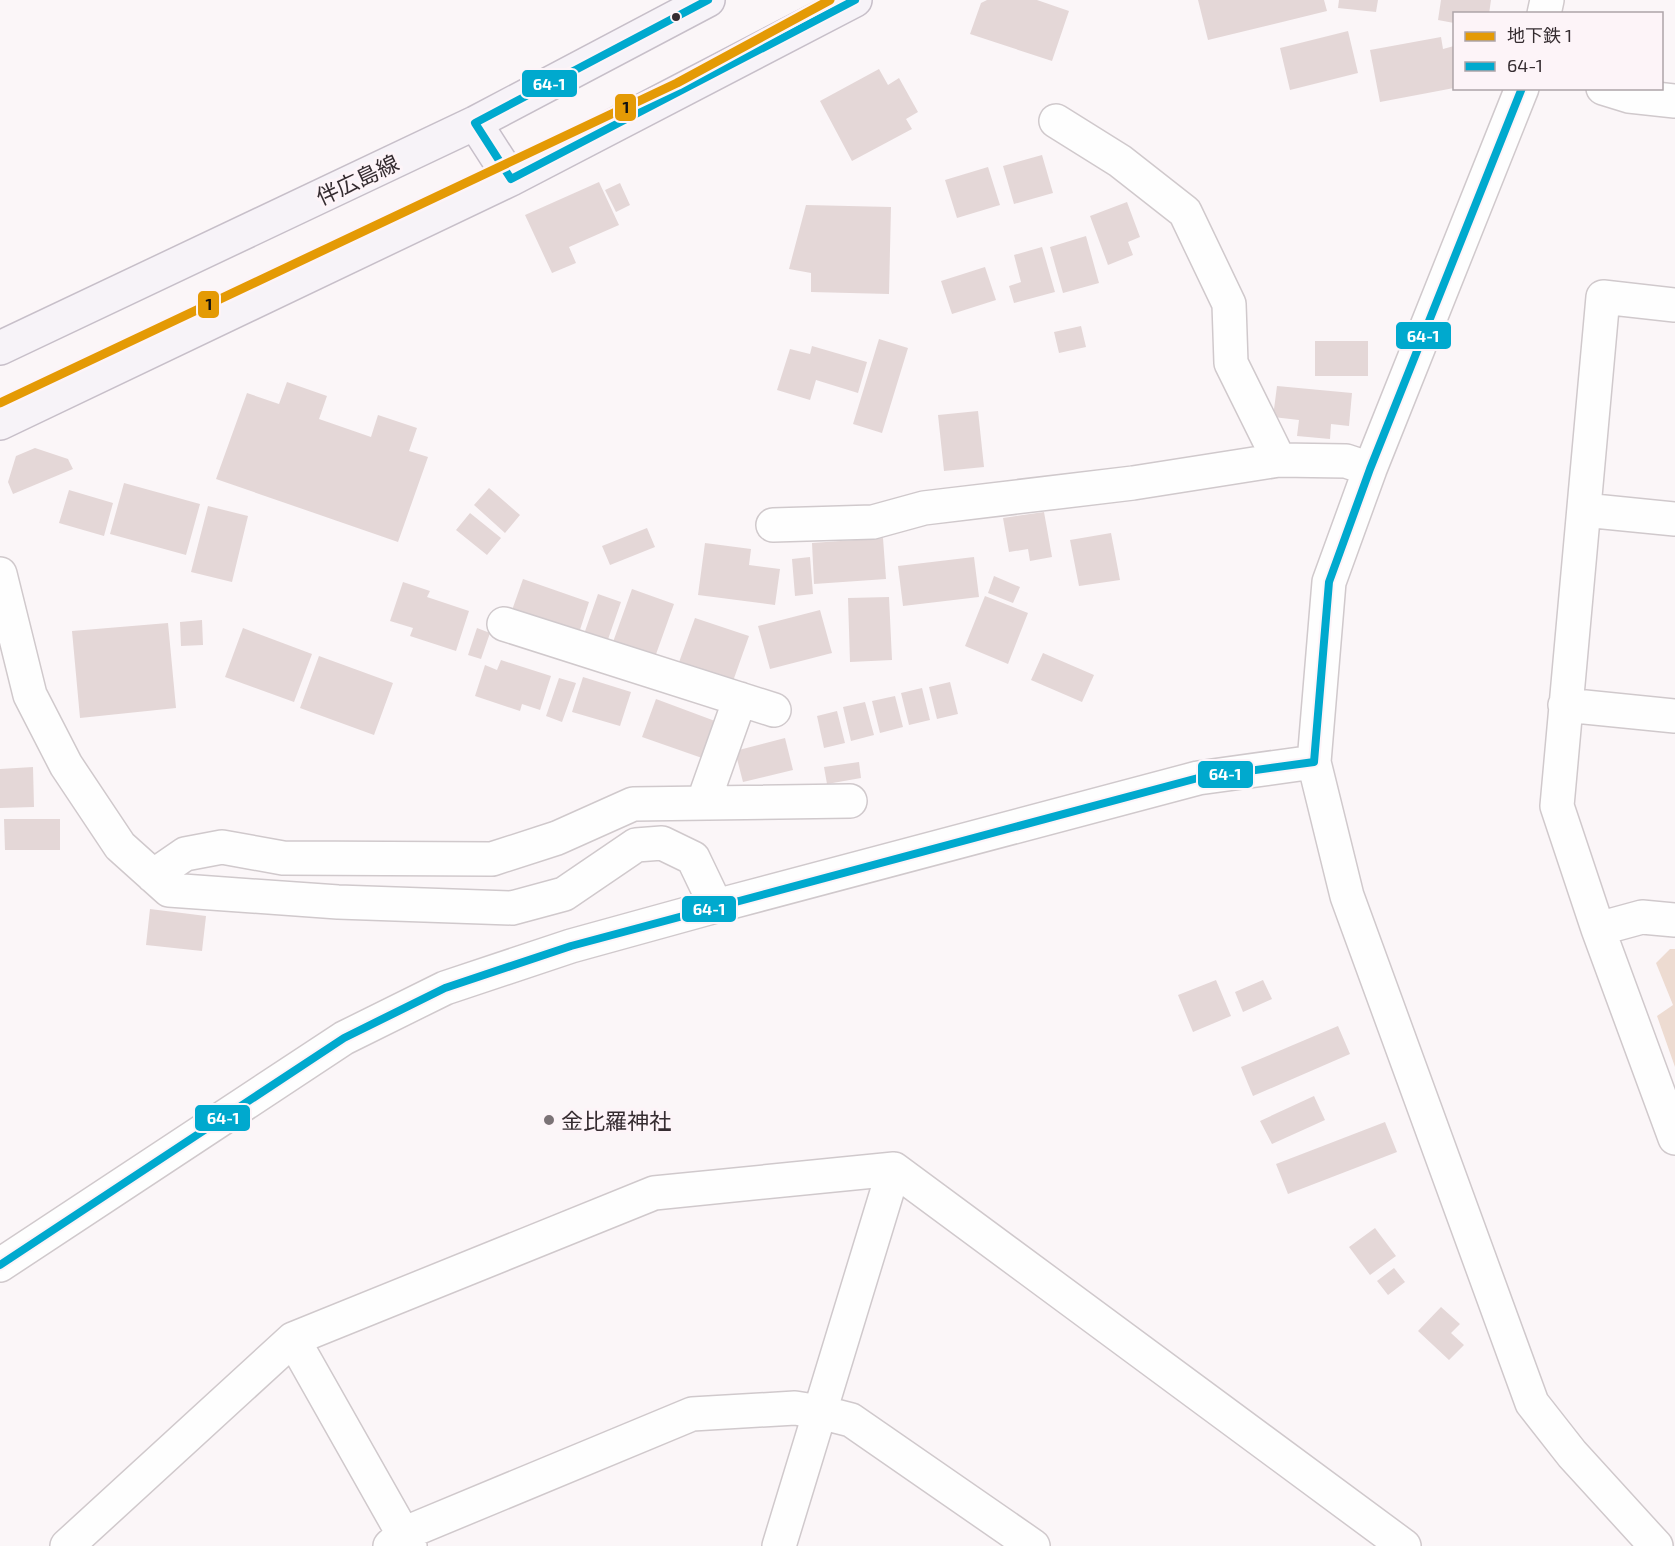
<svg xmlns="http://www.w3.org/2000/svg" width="1675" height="1546" viewBox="0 0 1675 1546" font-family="'Exo 2','Noto Sans JP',sans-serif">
	<rect width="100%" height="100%" fill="#fbf6f8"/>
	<!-- green -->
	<path fill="#eddbd1" d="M 1670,949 L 1675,949 L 1675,1067 L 1657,1016 L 1673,1005 L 1656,963 Z"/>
	<!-- building -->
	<path fill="#e4d7d7" d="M 987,0 L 1037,0 L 1069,11 L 1052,61 L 970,34 L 981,3 Z
		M 1198,0 L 1324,0 L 1327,11 L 1208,40 Z
		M 1339,0 L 1378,0 L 1376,12 L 1338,8 Z
		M 1441,0 L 1491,0 L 1489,14 L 1454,14 L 1454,23 L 1438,20 Z
		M 1348,31 L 1358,73 L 1290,90 L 1280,48 Z
		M 1441,37 L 1443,49 L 1454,46 L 1454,88 L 1380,102 L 1370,50 Z
		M 879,69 L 888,85 L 899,78 L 918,112 L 906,119 L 912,129 L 852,161 L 820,101 Z
		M 1042,155 L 1053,193 L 1014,204 L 1003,166 Z
		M 988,167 L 1000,205 L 957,218 L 945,180 Z
		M 599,182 L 619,225 L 569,247 L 576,263 L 552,273 L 525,215 Z
		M 620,183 L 630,205 L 616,212 L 605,190 Z
		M 1127,202 L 1140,237 L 1128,242 L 1133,255 L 1108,265 L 1090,216 Z
		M 806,205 L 891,207 L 889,294 L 811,292 L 811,273 L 789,269 Z
		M 1086,236 L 1099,283 L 1063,293 L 1050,247 Z
		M 1042,247 L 1055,292 L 1014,303 L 1009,286 L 1021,282 L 1014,255 Z
		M 985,267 L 996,300 L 952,314 L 941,281 Z
		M 1081,326 L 1086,347 L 1059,353 L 1054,332 Z
		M 879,339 L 908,348 L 882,433 L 853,424 Z
		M 1315,341 L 1368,341 L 1368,376 L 1315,376 Z
		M 812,346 L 867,362 L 858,393 L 816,380 L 810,400 L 777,390 L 790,349 L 810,354 Z
		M 287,382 L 327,396 L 319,419 L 371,437 L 378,415 L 417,428 L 409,451 L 428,457 L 398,542 L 216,479 L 247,393 L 279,404 Z
		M 1277,386 L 1352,393 L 1349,426 L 1331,424 L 1330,439 L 1297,436 L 1299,420 L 1273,417 Z
		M 978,411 L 984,467 L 944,471 L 938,415 Z
		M 35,448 L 68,459 L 73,469 L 13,494 L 8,482 L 16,456 Z
		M 124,483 L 200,504 L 186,555 L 110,534 Z
		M 489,488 L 520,515 L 505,533 L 474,505 Z
		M 69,490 L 113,503 L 104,536 L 59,523 Z
		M 208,506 L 248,516 L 232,582 L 191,572 Z
		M 1044,512 L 1052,557 L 1030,561 L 1028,549 L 1009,552 L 1003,518 Z
		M 470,513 L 501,538 L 487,555 L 456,530 Z
		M 647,528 L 655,547 L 610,565 L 602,546 Z
		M 1111,533 L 1120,580 L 1079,586 L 1070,540 Z
		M 883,538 L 886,579 L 814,584 L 812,543 Z
		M 705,543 L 751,549 L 749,565 L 780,569 L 775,605 L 698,595 Z
		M 810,557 L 813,594 L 795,596 L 792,559 Z
		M 974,557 L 979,597 L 903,606 L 898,566 Z
		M 994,576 L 1020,587 L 1013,603 L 988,593 Z
		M 523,579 L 589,602 L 578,636 L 511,613 Z
		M 403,582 L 430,591 L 427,597 L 469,611 L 456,651 L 410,636 L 413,628 L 390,621 Z
		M 632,589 L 674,604 L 655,657 L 613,642 Z
		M 598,594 L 621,602 L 606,645 L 583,637 Z
		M 985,596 L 1028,613 L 1008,664 L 965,646 Z
		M 889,597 L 892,660 L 850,662 L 848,598 Z
		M 820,610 L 832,653 L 770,669 L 758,626 Z
		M 695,618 L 749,636 L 732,684 L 678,665 Z
		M 202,620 L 203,645 L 181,646 L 180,622 Z
		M 168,623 L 176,708 L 80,718 L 72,631 Z
		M 243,628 L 312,654 L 294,702 L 225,677 Z
		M 477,628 L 490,633 L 481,659 L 468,655 Z
		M 1043,653 L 1094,675 L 1082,702 L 1031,680 Z
		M 319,656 L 393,683 L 374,735 L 300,708 Z
		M 501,660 L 551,676 L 540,710 L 522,704 L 520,711 L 475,696 L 485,665 L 497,670 Z
		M 583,677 L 631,692 L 620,726 L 572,712 Z
		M 559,678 L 576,683 L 562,722 L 546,716 Z
		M 950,682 L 958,714 L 937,719 L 929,687 Z
		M 922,688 L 930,720 L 909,725 L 901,693 Z
		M 895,696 L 903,727 L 880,733 L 872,701 Z
		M 656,699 L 715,721 L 702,758 L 642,737 Z
		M 865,702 L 874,735 L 851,741 L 843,707 Z
		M 837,711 L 845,743 L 824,748 L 817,716 Z
		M 785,738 L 793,770 L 743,782 L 735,751 Z
		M 859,762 L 861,778 L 827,784 L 824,767 Z
		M 33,767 L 34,807 L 0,808 L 0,769 Z
		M 4,819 L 60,819 L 60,850 L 5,850 Z
		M 150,909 L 206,916 L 202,951 L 146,945 Z
		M 1216,980 L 1231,1016 L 1193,1032 L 1178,995 Z
		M 1263,980 L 1272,999 L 1243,1012 L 1235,992 Z
		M 1338,1026 L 1350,1054 L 1253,1096 L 1241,1067 Z
		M 1314,1096 L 1325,1120 L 1272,1144 L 1260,1121 Z
		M 1385,1122 L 1397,1152 L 1288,1194 L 1276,1164 Z
		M 1375,1228 L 1396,1256 L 1370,1275 L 1349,1247 Z
		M 1394,1268 L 1405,1282 L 1388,1295 L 1377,1281 Z
		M 1441,1307 L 1460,1324 L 1451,1333 L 1464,1345 L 1449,1360 L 1418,1331 Z"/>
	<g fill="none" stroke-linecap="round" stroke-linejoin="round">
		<!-- minor casing -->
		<g stroke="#d0c9cc" stroke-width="36">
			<path id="minor" d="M 1544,14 L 1547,0
				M 1522,88 L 1370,469 L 1329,582 L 1314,762 L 1347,896 L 1532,1403 L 1572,1454 L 1656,1546
				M 1603,88 L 1629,96 L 1675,101
				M 1056,121 L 1120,161 L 1185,212 L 1229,304 L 1231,363 L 1279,460
				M 1675,305 L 1603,297 L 1557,806 L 1598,929 L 1675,1138
				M 1584,510 L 1675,519
				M 773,525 L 873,522 L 924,508 L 1133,483 L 1279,460 L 1346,461 L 1370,469
				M 0,574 L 30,695 L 66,765 L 120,846 L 169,890 L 338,902 L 512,908 L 564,894 L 636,845 L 662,843 L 693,858 L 716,906
				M 504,624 L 774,710
				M 1565,705 L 1675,716
				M 703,803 L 740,699
				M 153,876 L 185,854 L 222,847 L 283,858 L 492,859 L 557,838 L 633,804 L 850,801
				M 1598,929 L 1642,917 L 1675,920
				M 0,1265 L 344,1038 L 445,988 L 571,946 L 716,906 L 1198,778 L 1314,762
				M 293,1339 L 410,1546
				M 67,1546 L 293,1339 L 654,1193 L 894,1169 L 1404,1546
				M 390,1546 L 403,1534 L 692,1414 L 795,1408 L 820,1412 L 851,1420 L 1033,1546
				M 779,1546 L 894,1169"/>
		</g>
		<!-- major casing -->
		<g stroke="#c7bfc9" stroke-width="36">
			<path id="major" d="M 475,123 L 511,179
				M 0,348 L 475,123 L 708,0
				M 0,423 L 511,179 L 855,0"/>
		</g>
		<!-- minor -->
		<use href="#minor" stroke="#fefefe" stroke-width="33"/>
		<!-- major -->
		<use href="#major" stroke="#f7f3f8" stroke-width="33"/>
		<!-- bus-1 casing -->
		<g stroke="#fdf4f8" stroke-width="12">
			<path id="bus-1" d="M 708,0 L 475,123 L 511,179 L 855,0
				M 0,1265 L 344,1038 L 445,988 L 571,946 L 1198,778 L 1314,762 L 1329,582 L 1370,469 L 1522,88"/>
		</g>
		<!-- bus-1 -->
		<use href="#bus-1" stroke="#00a9ce" stroke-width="8"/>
		<!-- metro-1 casing -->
		<g stroke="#fdf4f8" stroke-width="14">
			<path id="metro-1" d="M 0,403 L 677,83 L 830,0"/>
		</g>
		<!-- metro-1 -->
		<use href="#metro-1" stroke="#e49a05" stroke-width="9"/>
	</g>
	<!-- markers -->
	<circle fill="#352c30" stroke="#fdf4f8" stroke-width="2" cx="676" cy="17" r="5"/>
	<circle fill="#7a7376" stroke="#fdf4f8" stroke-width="2" cx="549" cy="1120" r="6"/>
	<g text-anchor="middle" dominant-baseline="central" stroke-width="6" stroke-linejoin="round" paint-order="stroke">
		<!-- street labels -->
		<g font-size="22" fill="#352c30" stroke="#fdf4f8">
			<text transform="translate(357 179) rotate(-25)">伴広島線</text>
		</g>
		<!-- poi labels -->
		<g font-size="22" fill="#352c30" stroke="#fdf4f8" text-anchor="start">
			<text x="561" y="1120">金比羅神社</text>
		</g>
	</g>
	<g stroke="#fdf4f8" stroke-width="2">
		<rect x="521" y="69" width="57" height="29" rx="6" fill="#00a9ce"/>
		<rect x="614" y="93" width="23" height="29" rx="6" fill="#e49a05"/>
		<rect x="197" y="290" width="23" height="29" rx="6" fill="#e49a05"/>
		<rect x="1395" y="321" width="57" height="29" rx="6" fill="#00a9ce"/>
		<rect x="1197" y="760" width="57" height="29" rx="6" fill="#00a9ce"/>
		<rect x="681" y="895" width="56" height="28" rx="6" fill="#00a9ce"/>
		<rect x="194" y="1104" width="57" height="28" rx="6" fill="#00a9ce"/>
	</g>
	<g font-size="16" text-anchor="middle" font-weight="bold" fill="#fff">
		<text x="549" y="90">64-1</text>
		<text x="1423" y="342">64-1</text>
		<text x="1225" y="780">64-1</text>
		<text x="709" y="915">64-1</text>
		<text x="223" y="1124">64-1</text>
	</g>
	<g font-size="16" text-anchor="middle" font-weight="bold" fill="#111">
		<text x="626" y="113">1</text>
		<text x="209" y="310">1</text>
	</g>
	<!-- legend -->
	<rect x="1453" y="12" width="210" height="78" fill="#fdf4f8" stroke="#ada4a8" stroke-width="1.5"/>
	<rect x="1465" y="32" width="30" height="9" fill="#e49a05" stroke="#ada4a8" stroke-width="1.5"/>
	<text x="1507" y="42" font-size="18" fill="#352c30">地下鉄 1</text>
	<rect x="1465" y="62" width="30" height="9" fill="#00a9ce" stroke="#ada4a8" stroke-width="1.5"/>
	<text x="1507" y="72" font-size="18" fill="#352c30">64-1</text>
</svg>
